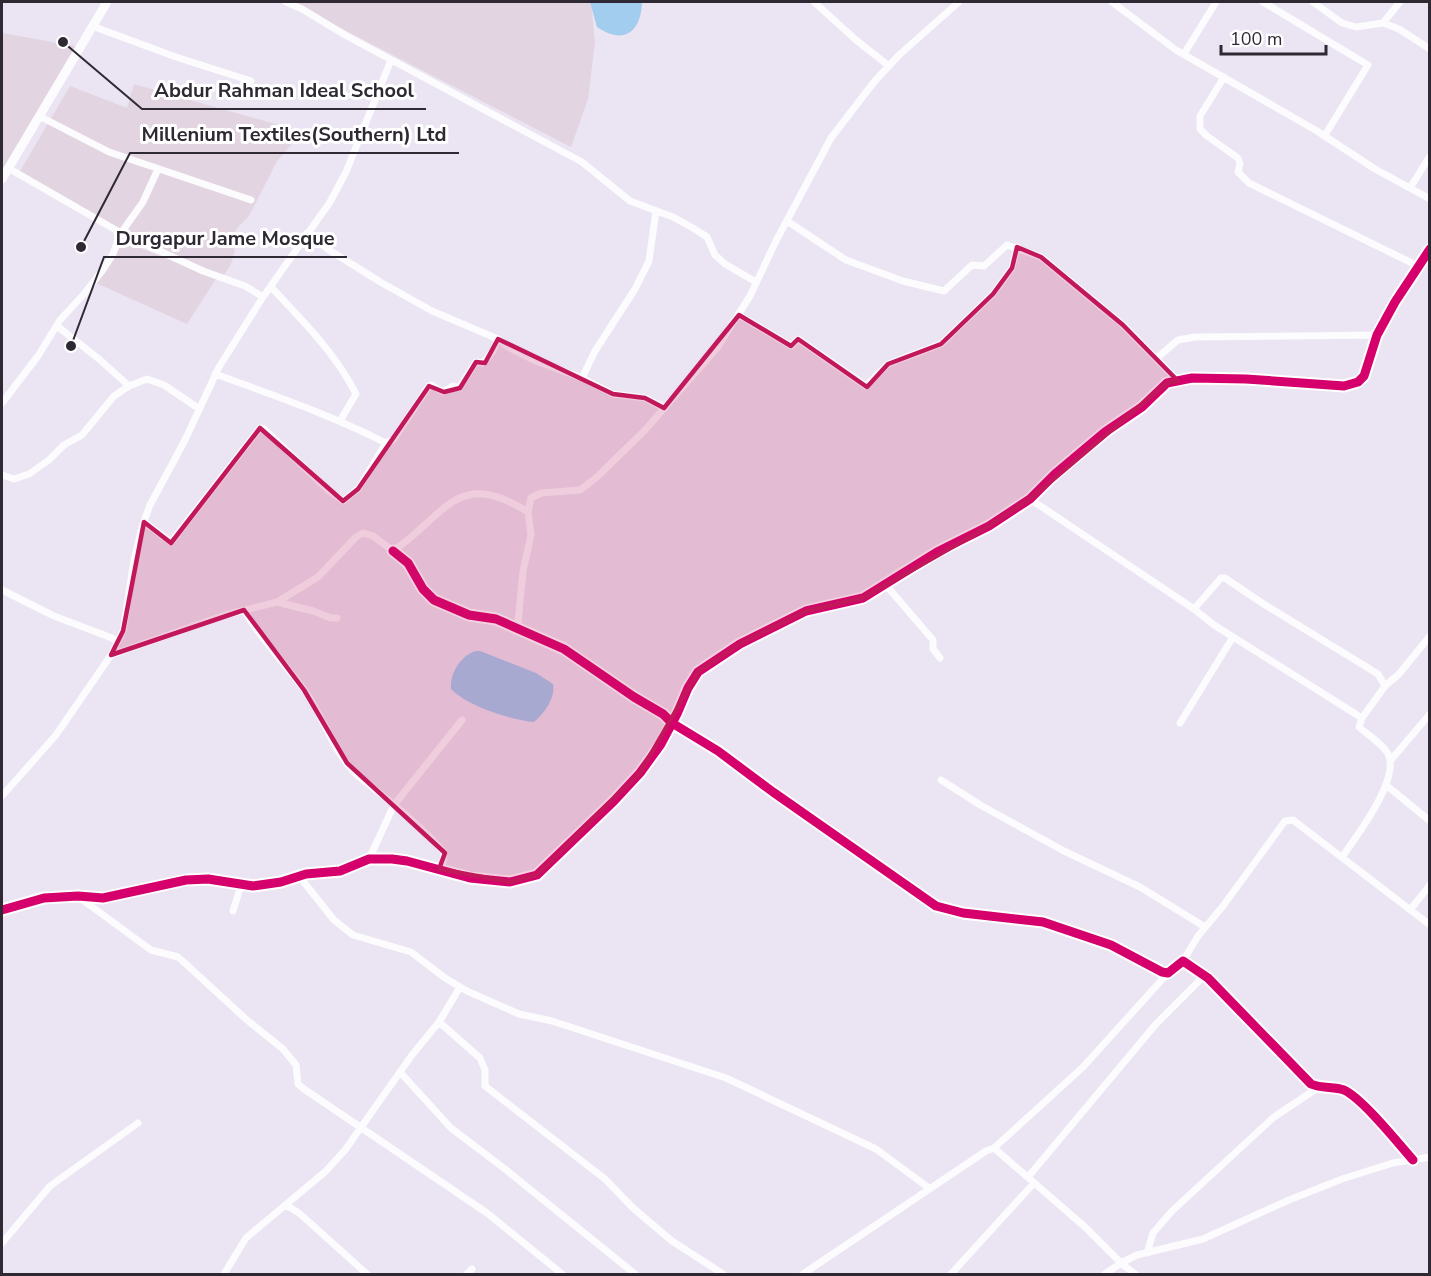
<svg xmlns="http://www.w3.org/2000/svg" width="1431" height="1276" viewBox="0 0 1431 1276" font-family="'Nunito Sans',sans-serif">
	<rect width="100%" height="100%" fill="#ebe4f2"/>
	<!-- industrial -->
	<path fill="#e2d4e1" d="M 290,2 L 591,2 L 595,42 L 588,99 L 571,147 Z
		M 2,33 L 80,47 L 2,175 Z
		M 134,84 L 296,130 L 291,145 L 277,161 L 249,216 L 237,228 L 232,241 L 235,251 L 231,264 L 224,275 L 134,241 L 19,173 L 70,86 L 127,108 Z
		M 121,240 L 216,279 L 187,324 L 96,283 Z"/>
	<!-- water -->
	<path fill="#a2cdee" d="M 590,2 L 642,2 C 641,31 625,46 597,27 Z
		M 475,651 L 480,651 L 536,673 L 553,684 C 556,697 544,714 534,722 C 511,720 467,706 451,689 C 450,673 460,657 475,651 Z"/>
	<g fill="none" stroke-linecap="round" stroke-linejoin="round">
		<!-- minor -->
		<path stroke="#fcfbfd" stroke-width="7" d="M 286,2 L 302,9 L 345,35 L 582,162 L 630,201 L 673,217 L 693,228 L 707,237 L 715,255 L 725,264 L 756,282
			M 814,2 L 856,40 L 889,66
			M 1112,2 L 1176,50 L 1317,131 L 1375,169 L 1430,199
			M 1263,2 L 1368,65 L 1325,135
			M 1313,2 L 1342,23 L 1356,27 L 1383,23 L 1399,29 L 1430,49
			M 1383,23 L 1400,2
			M 92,26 L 176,57 L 251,81
			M 1184,54 L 1216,2
			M 1224,77 L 1200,116 L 1200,129 L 1207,136 L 1238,158 L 1240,164 L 1238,172 L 1249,183 L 1418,266
			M 39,116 L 109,152 L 251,200
			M 8,168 L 121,233 L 203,271 L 245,286 L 263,297
			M 1410,188 L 1430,156
			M 787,221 L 846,260 L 903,281 L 944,291 L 972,265 L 984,266 L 1007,245 L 1041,257 L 1123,325 L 1178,381
			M 307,233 L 329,250 L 382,283 L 432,311 L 498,339 L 508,347 L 536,361 L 582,378 L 613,394 L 645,398 L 665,408
			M 271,287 C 302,320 336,354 356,394 L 340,421
			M 739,315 L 791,346 L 798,339 L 866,386 L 888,364 L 941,344 L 993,294 L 1012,268 L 1017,247
			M 57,326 L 99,359 L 129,386
			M 1157,358 L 1178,340 L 1195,337 L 1377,335
			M 215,374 C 273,395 331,415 386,443 L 394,439 L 429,386 L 431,385 L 443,392 L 453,386 L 459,388 L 476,362 L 483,363 L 493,351 L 498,339
			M 582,378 L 595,351 L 635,289 L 649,261 L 656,211
			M 2,403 L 38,356 L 60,320 L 84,294 L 102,271 L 113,254 L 121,233 L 143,202 L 158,169
			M 2,475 L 14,479 L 29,474 L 49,460 L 64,445 L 82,435 L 114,396 L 129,386 L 147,379 L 164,385 L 198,408
			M 1030,499 L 1194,609 L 1221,578 L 1225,578 L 1262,603 L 1378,674 L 1385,686 L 1362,718 L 1359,727 C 1368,735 1380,742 1387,752 C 1403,776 1356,837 1342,857
			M 144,522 L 171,542 L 260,428 L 264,429 L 327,489 L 343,501 L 358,489 L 386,443
			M 393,551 L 408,563 L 423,589 L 434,600 L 469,615 L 496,619 L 564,649 L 634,697 L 663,714 L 672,723 L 718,751 L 773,792 L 936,906 L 963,913 L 1043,922 L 1111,945 L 1162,972 L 1168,973 L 1183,961 L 1208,978 L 1311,1084 C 1322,1089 1334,1086 1344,1090 C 1363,1099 1398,1143 1413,1160
			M 885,584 L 933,640 L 933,649 L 940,658
			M 2,590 L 54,616 L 112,638 L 117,642
			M 277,602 L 313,611 L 331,618 L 337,618
			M 1194,609 L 1214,625 L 1362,718
			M 244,610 C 261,640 285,663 305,691 C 325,719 332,751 358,776 C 367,784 378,791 387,799 C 407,815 427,833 444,852 L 443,862 L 439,869
			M 520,631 L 518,623 L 523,571 L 531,535 L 528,512 L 531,498 L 541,493 L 580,490 L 597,477 L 645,430 L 717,348 L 750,296 L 776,241 L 831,138 L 874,82 L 899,55 L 959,2
			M 111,655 L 225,615 L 277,602 L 318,577 L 356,537 L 363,533 L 373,536 L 393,551 C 446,515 457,467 528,512
			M 1385,686 L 1399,674 L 1430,636
			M 1180,723 L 1233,637
			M 1390,761 L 1430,714
			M 941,780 L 982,806 L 1064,851 L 1140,887 L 1205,927
			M 1386,785 L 1430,821
			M 2,796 L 56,735 L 111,655 L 123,631 L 134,560 L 142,527 L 150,505 L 185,440 L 219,367 L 263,297 L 330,202 L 346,172 L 391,60
			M 369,859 L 394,805 L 462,720
			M 299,876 L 334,920 L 353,935 L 411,952 L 445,978 L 467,991 L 519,1014 L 552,1021 L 726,1078 L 876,1149 L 929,1188
			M 80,898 L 151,950 L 178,957 L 187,965 L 247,1020 L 283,1049 L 296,1065 L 298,1084 L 304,1089 L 487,1213 L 562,1274
			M 2,910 L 44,898 L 78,896 L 103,898 L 186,880 L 208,879 L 253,886 L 281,882 L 306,874 L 340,871 L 369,859 L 392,859 L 407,861 L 470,878 L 510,882 L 537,875 L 614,801 L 640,773 L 661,744 L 677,714 L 688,688 L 698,672 L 740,644 L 806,611 L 863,598 L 937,552 L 989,526 L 1030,499 L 1055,474 L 1105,432 L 1142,407 L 1167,383 L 1192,378 L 1246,379 L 1344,386 L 1358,382 L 1364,376 L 1377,335 L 1395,302 L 1430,249
			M 1410,910 L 1430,885
			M 233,911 L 241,885
			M 1183,961 L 1198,936 L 1223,906 L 1285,821 L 1293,820 L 1430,925
			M 439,1022 L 480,1058 L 485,1070 L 485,1086 L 605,1179 L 633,1208 L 672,1241 L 723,1274
			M 400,1072 L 451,1128 L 505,1169 L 635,1274
			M 994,1148 L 1085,1227 L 1121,1263 L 1137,1255 L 1203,1239 L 1289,1200 L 1342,1179 L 1393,1163 L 1430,1157
			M 1028,1177 L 1156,1024 L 1205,975
			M 286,1205 L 299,1213 L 367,1274
			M 2,1243 L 50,1186 L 138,1123
			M 1147,1253 L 1153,1233 L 1172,1211 L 1274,1117 L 1319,1087
			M 224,1274 L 246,1238 L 326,1171 L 345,1150 L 412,1055 L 439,1022 L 460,987
			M 467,1274 L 472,1269
			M 803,1274 L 986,1151 L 994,1148 L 1083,1067 L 1168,973
			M 951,1274 L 1034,1183
			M 1105,1274 L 1121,1263 L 1135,1274"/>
		<!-- major -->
		<path stroke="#fcfbfd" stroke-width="9" d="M 2,179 L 107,2"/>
		<!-- cycleway casing -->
		<g stroke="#fff" stroke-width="13">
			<path id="cycleway" d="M 393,551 L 408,563 L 423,589 L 434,600 L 469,615 L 496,619 L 564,649 L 634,697 L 663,714 L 672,723 L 718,751 L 773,792 L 936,906 L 963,913 L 1043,922 L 1111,945 L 1162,972 L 1168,973 L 1183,961 L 1208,978 L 1311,1084 C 1322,1089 1334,1086 1344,1090 C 1363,1099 1398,1143 1413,1160
				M 2,910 L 44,898 L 78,896 L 103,898 L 186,880 L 208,879 L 253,886 L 281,882 L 306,874 L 340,871 L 369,859 L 392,859 L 407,861 L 470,878 L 510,882 L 537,875 L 614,801 L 640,773 L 661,744 L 677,714 L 688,688 L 698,672 L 740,644 L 806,611 L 863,598 L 937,552 L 989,526 L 1030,499 L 1055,474 L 1105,432 L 1142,407 L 1167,383 L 1192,378 L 1246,379 L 1344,386 L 1358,382 L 1364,376 L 1377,335 L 1395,302 L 1430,249"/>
		</g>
		<!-- cycleway -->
		<use href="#cycleway" stroke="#d6006c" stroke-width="9"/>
	</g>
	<!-- marked area -->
	<path fill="#c2185b" fill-opacity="0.2" stroke="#c2185b" stroke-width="4.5" stroke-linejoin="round" d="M 1017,247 L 1041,257 L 1123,325 L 1178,381 L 1167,383 L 1030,499 L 989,526 L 863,598 L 806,611 L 740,644 L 698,672 L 640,773 L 537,875 L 510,882 L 439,869 L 445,853 L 347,763 L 304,690 L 244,610 L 111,655 L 123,631 L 144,522 L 171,543 L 260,428 L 343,501 L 358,489 L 429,386 L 444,392 L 460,388 L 476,362 L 485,363 L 498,339 L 613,394 L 645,398 L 664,408 L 739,315 L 791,346 L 798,339 L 867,387 L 888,364 L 941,344 L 993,294 L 1012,268 Z"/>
	<!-- callouts -->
	<path fill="none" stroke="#2e2933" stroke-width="2" d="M63 42L142 109H426M81 247L130 153H459M71 346L104 257H347"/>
	<g fill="#2e2933" stroke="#fff" stroke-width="2">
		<circle cx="63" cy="42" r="6"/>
		<circle cx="81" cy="247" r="6"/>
		<circle cx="71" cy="346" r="6"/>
	</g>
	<g font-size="20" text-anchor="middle" font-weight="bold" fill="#2e2933" stroke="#fff" stroke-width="6" stroke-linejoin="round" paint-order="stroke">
		<text x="284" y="97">Abdur Rahman Ideal School</text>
		<text x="294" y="141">Millenium Textiles(Southern) Ltd</text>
		<text x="225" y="245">Durgapur Jame Mosque</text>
	</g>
	<!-- border -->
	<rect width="1431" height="1276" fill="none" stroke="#2e2933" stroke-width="6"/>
	<!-- scale -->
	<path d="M1221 45v9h105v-9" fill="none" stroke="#2e2933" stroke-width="3"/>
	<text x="1230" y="45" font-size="18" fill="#2e2933" stroke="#ffffff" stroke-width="4.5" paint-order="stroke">100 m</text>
</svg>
